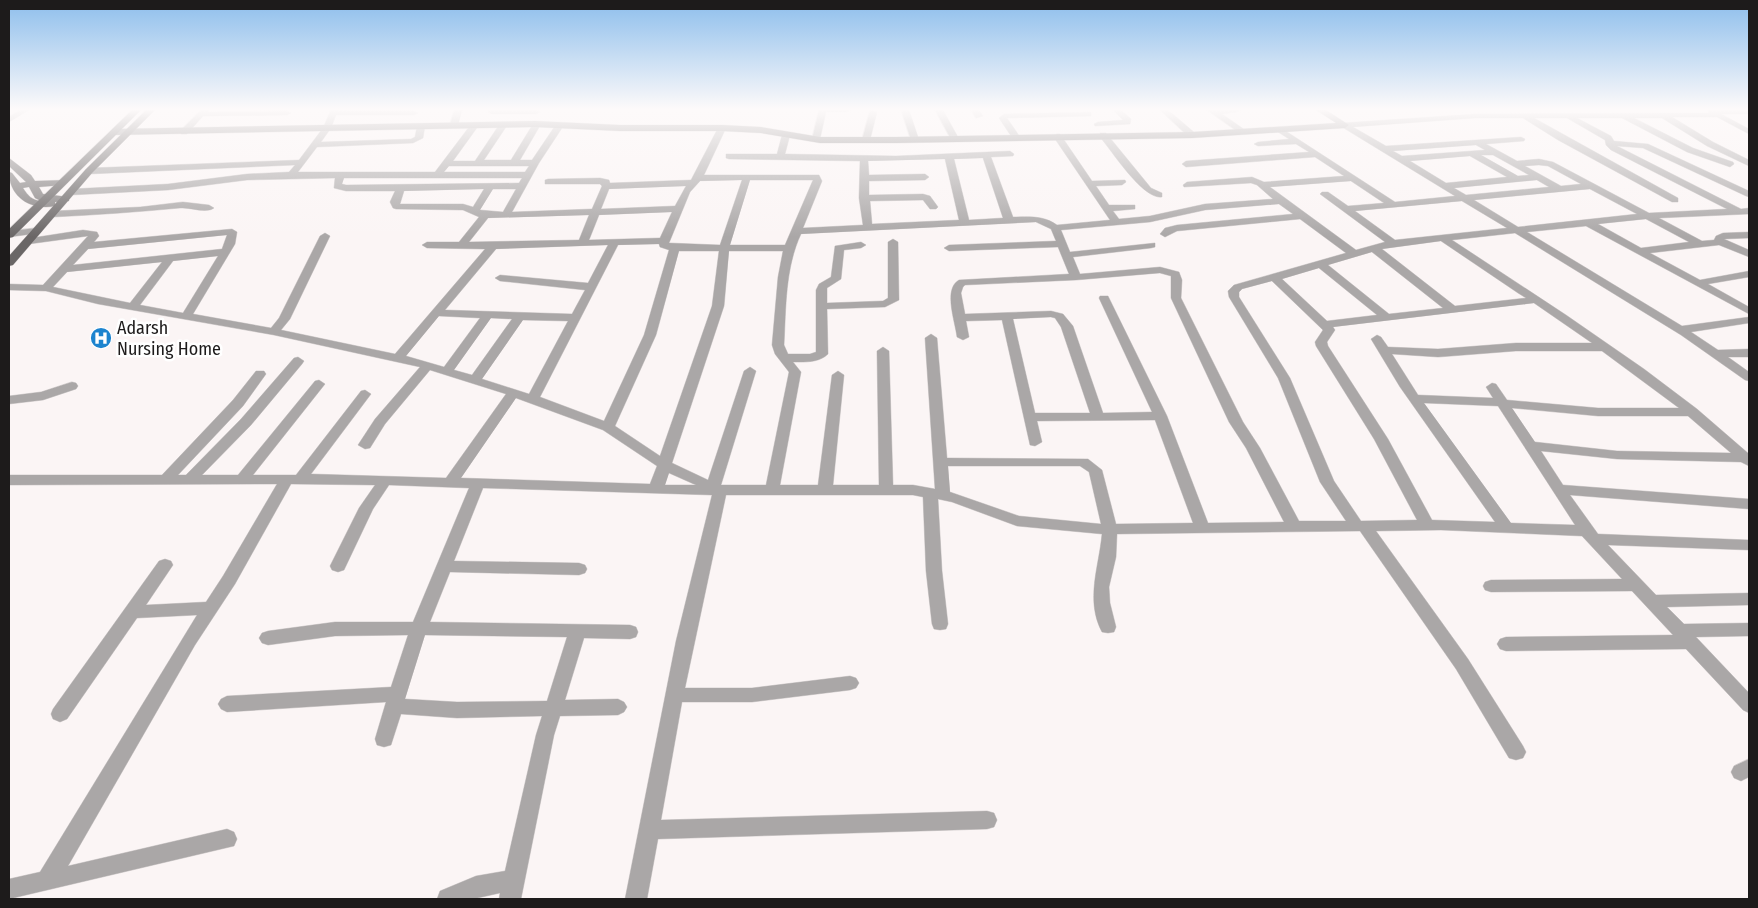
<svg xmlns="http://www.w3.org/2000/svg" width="1758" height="908" viewBox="0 0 1758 908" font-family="'Fira Sans Condensed',sans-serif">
	<rect width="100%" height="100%" fill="#fbf5f5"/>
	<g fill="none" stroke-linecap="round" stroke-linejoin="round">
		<!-- street casing -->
		<g stroke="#d7d2d2" stroke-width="1">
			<path id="street" d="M 20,110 L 29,110 L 9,122 L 9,117 Z
				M 201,110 L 209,110 L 208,112 L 287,111 L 291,113 L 287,115 L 203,116 L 187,134 L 181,134 L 181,130 Z
				M 331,110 L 414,111 L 418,113 L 414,115 L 336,115 L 331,128 L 321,142 L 411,139 L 415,137 L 417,126 L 421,124 L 425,126 L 423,138 L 413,143 L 317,147 L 298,172 L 435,172 L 472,123 L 475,123 L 479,125 L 453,161 L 475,161 L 501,122 L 504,122 L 508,124 L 484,160 L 511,160 L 533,124 L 537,122 L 541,124 L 520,160 L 532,160 L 557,123 L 563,123 L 564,125 L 539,163 L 512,212 L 592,209 L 602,186 L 600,184 L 545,184 L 545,180 L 548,179 L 600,178 L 609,180 L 610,183 L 691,180 L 718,128 L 725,126 L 726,128 L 704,175 L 819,175 L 822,181 L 803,228 L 863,225 L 859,198 L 860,161 L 729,159 L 726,158 L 726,154 L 777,154 L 782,135 L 786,133 L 790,135 L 785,154 L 896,156 L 1010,151 L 1014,154 L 1013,156 L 991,157 L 1013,217 C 1029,217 1043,215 1057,225 L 1110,220 L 1053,136 L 1057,134 L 1060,134 L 1092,181 L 1125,180 L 1126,182 L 1122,185 L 1096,186 L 1109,205 L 1135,205 L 1135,209 L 1113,211 L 1119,219 L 1150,216 L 1205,204 L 1273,199 L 1257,185 L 1251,183 L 1184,187 L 1183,185 L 1187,182 L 1252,177 L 1264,182 L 1344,176 L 1315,157 L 1186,167 L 1182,164 L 1186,161 L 1309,152 L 1296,144 L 1258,146 L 1254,144 L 1258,142 L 1289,139 L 1278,132 L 1277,130 L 1281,128 L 1395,202 L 1455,196 L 1342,127 L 1342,123 L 1475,114 L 1709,113 L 1708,110 L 1749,110 L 1749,114 L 1721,114 L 1749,129 L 1749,134 L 1717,117 L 1672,117 L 1713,142 L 1749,160 L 1749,166 L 1707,146 L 1662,118 L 1634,118 L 1693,148 L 1733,162 L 1734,164 L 1730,167 L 1687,152 L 1622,118 L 1577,118 L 1611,136 L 1614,141 L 1648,144 L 1749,191 L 1749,197 L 1746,196 L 1643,148 L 1617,146 L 1741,209 L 1749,208 L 1749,214 L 1659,218 L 1702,241 L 1714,240 L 1716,236 L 1723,233 L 1749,232 L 1749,238 L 1724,239 L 1749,250 L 1749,257 L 1719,245 L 1650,253 L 1700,280 L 1749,271 L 1749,277 L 1708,284 L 1749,307 L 1749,314 L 1586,226 L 1527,232 L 1682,326 L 1749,317 L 1749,323 L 1691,332 L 1718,350 L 1749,349 L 1749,357 L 1728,357 L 1749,372 L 1749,381 L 1745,380 L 1681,335 L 1515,233 L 1452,240 L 1566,315 L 1644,369 L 1697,409 L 1749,454 L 1749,466 L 1741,462 L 1617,459 L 1541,451 L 1563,485 L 1749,499 L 1749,509 L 1570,495 L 1598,534 L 1749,540 L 1749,550 L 1608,545 L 1656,595 L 1749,593 L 1749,605 L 1667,607 L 1684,624 L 1749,623 L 1749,636 L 1696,637 L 1749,693 L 1749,713 L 1743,710 L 1686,649 L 1506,651 L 1500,649 L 1497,644 L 1500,639 L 1506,637 L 1673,635 L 1632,591 L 1491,592 L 1485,590 L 1483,586 L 1485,582 L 1491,580 L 1622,579 L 1582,536 L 1441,530 L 1376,531 L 1468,659 L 1523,746 L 1526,752 L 1523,758 L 1516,760 L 1509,758 L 1456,669 L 1360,531 L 1117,534 L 1116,557 L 1109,587 L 1110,603 L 1116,627 L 1114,632 L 1108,633 L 1102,632 C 1085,600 1099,567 1102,534 L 1017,526 L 952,502 L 938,499 L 942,571 L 948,624 L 946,629 L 940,630 L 934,629 L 932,624 L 926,571 L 923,497 L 913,495 L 726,495 L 685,688 L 752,688 L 850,676 L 856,678 L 859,683 L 856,688 L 850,690 L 752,702 L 682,702 L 661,820 L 987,811 L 994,813 L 997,820 L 994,827 L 987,829 L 658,839 L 647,899 L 625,899 L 676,641 L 712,495 L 483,488 L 454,561 L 579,563 L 585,565 L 587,569 L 585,573 L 579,575 L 450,572 L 430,622 L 630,625 L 636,627 L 638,632 L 636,637 L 630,639 L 584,638 L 565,700 L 618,699 L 624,702 L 627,707 L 624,712 L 618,715 L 560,716 L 554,735 L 521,899 L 499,899 L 500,893 L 473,899 L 437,899 L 440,891 L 476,876 L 505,871 L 536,735 L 542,716 L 457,718 L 401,714 L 391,745 L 384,747 L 377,745 L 375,739 L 386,702 L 227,712 L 221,709 L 218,704 L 221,699 L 227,696 L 391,687 L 408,635 L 335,636 L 268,645 L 262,643 L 259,638 L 262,633 L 268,631 L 335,622 L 413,622 L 469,488 L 389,485 L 373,509 L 344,570 L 338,572 L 332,570 L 330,566 L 359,508 L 375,485 L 291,484 L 235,584 L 195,645 L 68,866 L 227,829 L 234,832 L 237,839 L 234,846 L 9,899 L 9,879 L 40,872 L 197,615 L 137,618 L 67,719 L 60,722 L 53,719 L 51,714 L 53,709 L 159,561 L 165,559 L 171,561 L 173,565 L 146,605 L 206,602 L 223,576 L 277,484 L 9,485 L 9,475 L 162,475 L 233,400 L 256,371 L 264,371 L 266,374 L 243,406 L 178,475 L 186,475 L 241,419 L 294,358 L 298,357 L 304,361 L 302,364 L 251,425 L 202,475 L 238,475 L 315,381 L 319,380 L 325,384 L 253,475 L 296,475 L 361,391 L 365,390 L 371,394 L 311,474 L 446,478 L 506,394 L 430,370 L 385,424 L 370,448 L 365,449 L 358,445 L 375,419 L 420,367 L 274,335 L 98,304 L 46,291 L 9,290 L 9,284 L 43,285 L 88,236 L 29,244 L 24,241 L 25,239 L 83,230 L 97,232 L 99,236 L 94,242 L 232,229 L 237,232 L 235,244 L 193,314 L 271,328 L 279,318 L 320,236 L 325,233 L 330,236 L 290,319 L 281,330 L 395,354 L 485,249 L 427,248 L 422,245 L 427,242 L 459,242 L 479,217 L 463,210 L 396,209 L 393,208 L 390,202 L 395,191 L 346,191 L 334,188 L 335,178 L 247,180 L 168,190 L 71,195 L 66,192 L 71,189 L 168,184 L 247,174 L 289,172 L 295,165 L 89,174 L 85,171 L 89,168 L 299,160 L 323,128 ZM 1475,118 L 1523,118 L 1558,140 L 1672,202 L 1678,202 L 1678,198 L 1534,118 L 1567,118 L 1605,140 L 1606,145 L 1611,150 L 1727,209 L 1649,213 L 1553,162 L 1539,159 L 1517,161 L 1486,144 L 1524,141 L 1525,139 L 1521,137 L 1386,146 L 1353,127 ZM 1476,145 L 1485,150 L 1402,156 L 1393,151 ZM 1481,155 L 1493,155 L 1529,175 L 1518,176 ZM 1470,156 L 1507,177 L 1446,183 L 1410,161 ZM 983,158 L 1003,218 L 969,220 L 954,159 ZM 945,159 L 959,220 L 872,224 L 870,201 L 923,200 L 930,209 L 936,209 L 938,207 L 930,196 L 923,194 L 869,195 L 869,181 L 925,180 L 929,177 L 925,174 L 869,175 L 868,161 ZM 1539,165 L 1548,166 L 1581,184 L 1561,186 L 1525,166 ZM 449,166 L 529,166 L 525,172 L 444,172 ZM 344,178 L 522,178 L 519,183 L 346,185 L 342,184 ZM 742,180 L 720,245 L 669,243 L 690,192 L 700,181 ZM 750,180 L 813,180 L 785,245 L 730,245 ZM 1537,180 L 1549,187 L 1466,195 L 1454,188 ZM 1351,181 L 1384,203 L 1348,206 L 1328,192 L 1322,192 L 1320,194 L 1385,242 L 1356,250 L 1270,187 ZM 686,186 L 675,206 L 601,209 L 609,189 ZM 484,189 L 473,207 L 463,204 L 400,204 L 404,191 ZM 493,189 L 516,189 L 503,212 L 480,210 ZM 1590,189 L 1637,214 L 1518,227 L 1474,200 ZM 1462,201 L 1507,228 L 1395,240 L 1355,211 ZM 1279,204 L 1293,214 L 1177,225 L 1165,228 L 1160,234 L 1165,237 L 1177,231 L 1300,219 L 1346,253 L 1234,285 L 1228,291 L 1229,297 L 1278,378 L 1320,482 L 1346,521 L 1299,521 L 1260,448 L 1243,422 L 1181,298 L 1182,280 L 1179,272 L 1160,267 L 1080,274 L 1073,257 L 1151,248 L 1155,247 L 1155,243 L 1070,252 L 1061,230 L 1150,222 L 1205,210 ZM 672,212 L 660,238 L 589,240 L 599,215 ZM 589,215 L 579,240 L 469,242 L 488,218 ZM 1646,219 L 1689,242 L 1641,248 L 1598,224 ZM 1036,222 L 1051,229 L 1056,241 L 949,245 L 944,248 L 949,251 L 1058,247 L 1069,274 L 959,280 C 943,289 955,321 957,337 L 963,340 L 969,337 L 966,321 L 1002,320 L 1030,445 L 1035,446 L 1042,442 L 1037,421 L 1155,420 L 1193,523 L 1116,524 L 1102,470 L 1088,459 L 947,458 L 937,338 L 931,334 L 925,338 L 935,489 L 913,485 L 893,485 L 889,351 L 883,347 L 877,351 L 879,485 L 833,485 L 844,375 L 838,371 L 832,375 L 818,485 L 780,485 L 801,372 L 793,362 C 805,362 819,363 828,354 L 827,309 L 885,307 L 899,300 L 898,242 L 893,239 L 888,242 L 888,298 L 883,301 L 827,303 L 827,288 L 841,279 L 844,250 L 861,248 L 866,245 L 861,242 L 835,246 L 831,277 L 819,284 L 816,290 L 816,352 L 810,354 L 788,354 L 784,345 C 786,308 785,268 801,234 ZM 227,235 L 222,249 L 73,265 L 88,249 ZM 1441,241 L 1518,293 L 1526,298 L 1455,306 L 1382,249 ZM 659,244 L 660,247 L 669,250 L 644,335 L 604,421 L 540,397 L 618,245 ZM 608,245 L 588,283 L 500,275 L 495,278 L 500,281 L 585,290 L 572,314 L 445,310 L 496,249 ZM 679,251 L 719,251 L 712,306 L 660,456 L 615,426 L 656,335 ZM 729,251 L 783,251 L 778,277 L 772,345 L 775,354 L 789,372 L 766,485 L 721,485 L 756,371 L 750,367 L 744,371 L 708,480 L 672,463 L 724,306 ZM 1372,252 L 1443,308 L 1389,314 L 1328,265 ZM 218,256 L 183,313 L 140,305 L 173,261 ZM 162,262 L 130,303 L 53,287 L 67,272 ZM 1319,268 L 1377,315 L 1327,321 L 1282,279 ZM 1160,273 L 1171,276 L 1171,298 L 1229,422 L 1246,448 L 1284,522 L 1208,523 L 1167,416 L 1108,296 L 1100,296 L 1099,298 L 1152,412 L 1103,413 L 1073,326 L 1063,314 L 1051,311 L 965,314 L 961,293 L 963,287 L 965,285 L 1076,280 ZM 1272,281 L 1323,330 L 1315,342 L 1316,346 L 1374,439 L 1417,520 L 1361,521 L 1334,481 L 1290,378 L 1239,297 L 1239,292 L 1242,289 ZM 1534,303 L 1592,343 L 1516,343 L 1438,349 L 1388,347 L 1381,337 L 1377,335 L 1371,339 L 1400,387 L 1495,522 L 1432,520 L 1388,439 L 1328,346 L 1327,342 L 1335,330 L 1333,327 ZM 439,316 L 480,318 L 444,367 L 406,356 ZM 1051,317 L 1055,318 L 1061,327 L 1090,413 L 1035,413 L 1013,319 ZM 491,318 L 512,319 L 472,375 L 454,370 ZM 523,320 L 568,321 L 529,394 L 482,379 ZM 1516,351 L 1602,351 L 1679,408 L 1598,408 L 1507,400 L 1496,384 L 1492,383 L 1486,387 L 1493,398 L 1418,395 L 1392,354 L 1438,357 ZM 516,398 L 603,430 L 657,466 L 650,484 L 461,478 ZM 1424,403 L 1498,406 L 1575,525 L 1511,523 ZM 1512,408 L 1598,416 L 1688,416 L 1731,453 L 1617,451 L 1535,442 ZM 948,466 L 1080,466 L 1089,472 L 1101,524 L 1019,516 L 950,492 ZM 669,473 L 696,485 L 665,485 ZM 425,635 L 567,637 L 547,701 L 457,702 L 405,699 Z
				M 454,110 L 462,110 L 458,125 L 454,127 L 450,125 Z
				M 491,110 L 537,110 L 540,112 L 536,114 L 492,114 L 488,112 Z
				M 819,110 L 851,110 L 847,112 L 826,112 L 820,139 L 816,141 L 812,139 Z
				M 870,110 L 877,112 L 870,140 L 866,142 L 862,140 Z
				M 901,110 L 909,110 L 919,140 L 918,142 L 911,140 Z
				M 935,110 L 943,110 L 959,139 L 958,141 L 952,141 Z
				M 971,110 L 979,110 L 983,116 L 976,118 Z
				M 1113,110 L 1121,110 L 1131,119 L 1130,124 L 1095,126 L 1094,124 L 1098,122 L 1123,120 Z
				M 1160,110 L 1168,110 L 1195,133 L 1195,137 L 1189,137 Z
				M 1207,110 L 1241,110 L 1237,112 L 1222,114 L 1248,132 L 1241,134 Z
				M 1088,112 L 1091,112 L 1091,116 L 1007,118 L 1020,137 L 1016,139 L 1013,139 L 999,118 L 1004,114 Z
				M 1100,133 L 1106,133 L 1151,188 L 1162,193 L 1162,197 C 1143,200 1112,151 1100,137 Z
				M 183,202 L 209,205 L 214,208 C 206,214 190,207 180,208 C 138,212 96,215 53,217 L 48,214 L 53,211 L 140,207 Z
				M 37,228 L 42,231 L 40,233 L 9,237 L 9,231 Z
				M 72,382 L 76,383 L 78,386 L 76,389 L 43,400 L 9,404 L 9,396 L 41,392 Z
				M 1749,759 L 1749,777 L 1741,781 L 1734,778 L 1731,772 L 1734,766 Z"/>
		</g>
		<!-- secondary casing -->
		<g stroke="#d7d2d2" stroke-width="1">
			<path id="secondary" d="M 1316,110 L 1326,110 L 1349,125 L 1345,128 L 1192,138 L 896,143 L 820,143 L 761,133 L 722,131 L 620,131 L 535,127 L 114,135 L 110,132 L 114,129 L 535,121 L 620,125 L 722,125 L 761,127 L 820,137 L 896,137 L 1192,132 L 1336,123 Z
				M 9,158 L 31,175 L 35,181 L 66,180 L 68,182 L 63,185 L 39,187 L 43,194 L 69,197 L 69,201 L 55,202 L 55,206 C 31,211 9,197 9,172 L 12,173 L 20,183 L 26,182 L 9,166 ZM 29,187 L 35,198 L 41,201 C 32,200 28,196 23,188 Z"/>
		</g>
		<!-- primary casing -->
		<g stroke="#d7d2d2" stroke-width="1">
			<path id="primary" d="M 132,110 L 141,110 L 13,237 L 9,238 L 9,229 Z
				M 146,110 L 155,110 L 92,173 L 13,265 L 9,266 L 9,256 L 86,169 Z"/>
		</g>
		<!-- street -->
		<use href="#street" fill="#aaa7a7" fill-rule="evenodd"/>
		<!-- secondary -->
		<use href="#secondary" fill="#858181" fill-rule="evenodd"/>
		<!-- primary -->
		<use href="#primary" fill="#6a6666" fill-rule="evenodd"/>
	</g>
	<!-- sky -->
	<linearGradient id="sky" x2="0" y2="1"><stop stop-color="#8dbeec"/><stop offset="0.46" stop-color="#fdfafa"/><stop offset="1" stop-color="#fdfafa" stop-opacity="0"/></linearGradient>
	<rect width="1758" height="237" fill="url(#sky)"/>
	<!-- icons -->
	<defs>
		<g id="hospital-disc" transform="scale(1.125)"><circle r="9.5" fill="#1d84cf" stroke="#fff"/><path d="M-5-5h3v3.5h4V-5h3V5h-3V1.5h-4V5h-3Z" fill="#fff"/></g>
	</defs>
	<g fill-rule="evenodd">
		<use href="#hospital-disc" x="101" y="338"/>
	</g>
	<g text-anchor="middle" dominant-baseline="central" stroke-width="5" stroke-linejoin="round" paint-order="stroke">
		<!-- poi labels -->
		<g font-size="18" fill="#1d1b1b" stroke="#fff" text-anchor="start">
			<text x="117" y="328">Adarsh<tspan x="117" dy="21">Nursing Home</tspan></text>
		</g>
	</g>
	<!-- border -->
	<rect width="1758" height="908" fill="none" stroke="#1d1b1b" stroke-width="20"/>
</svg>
